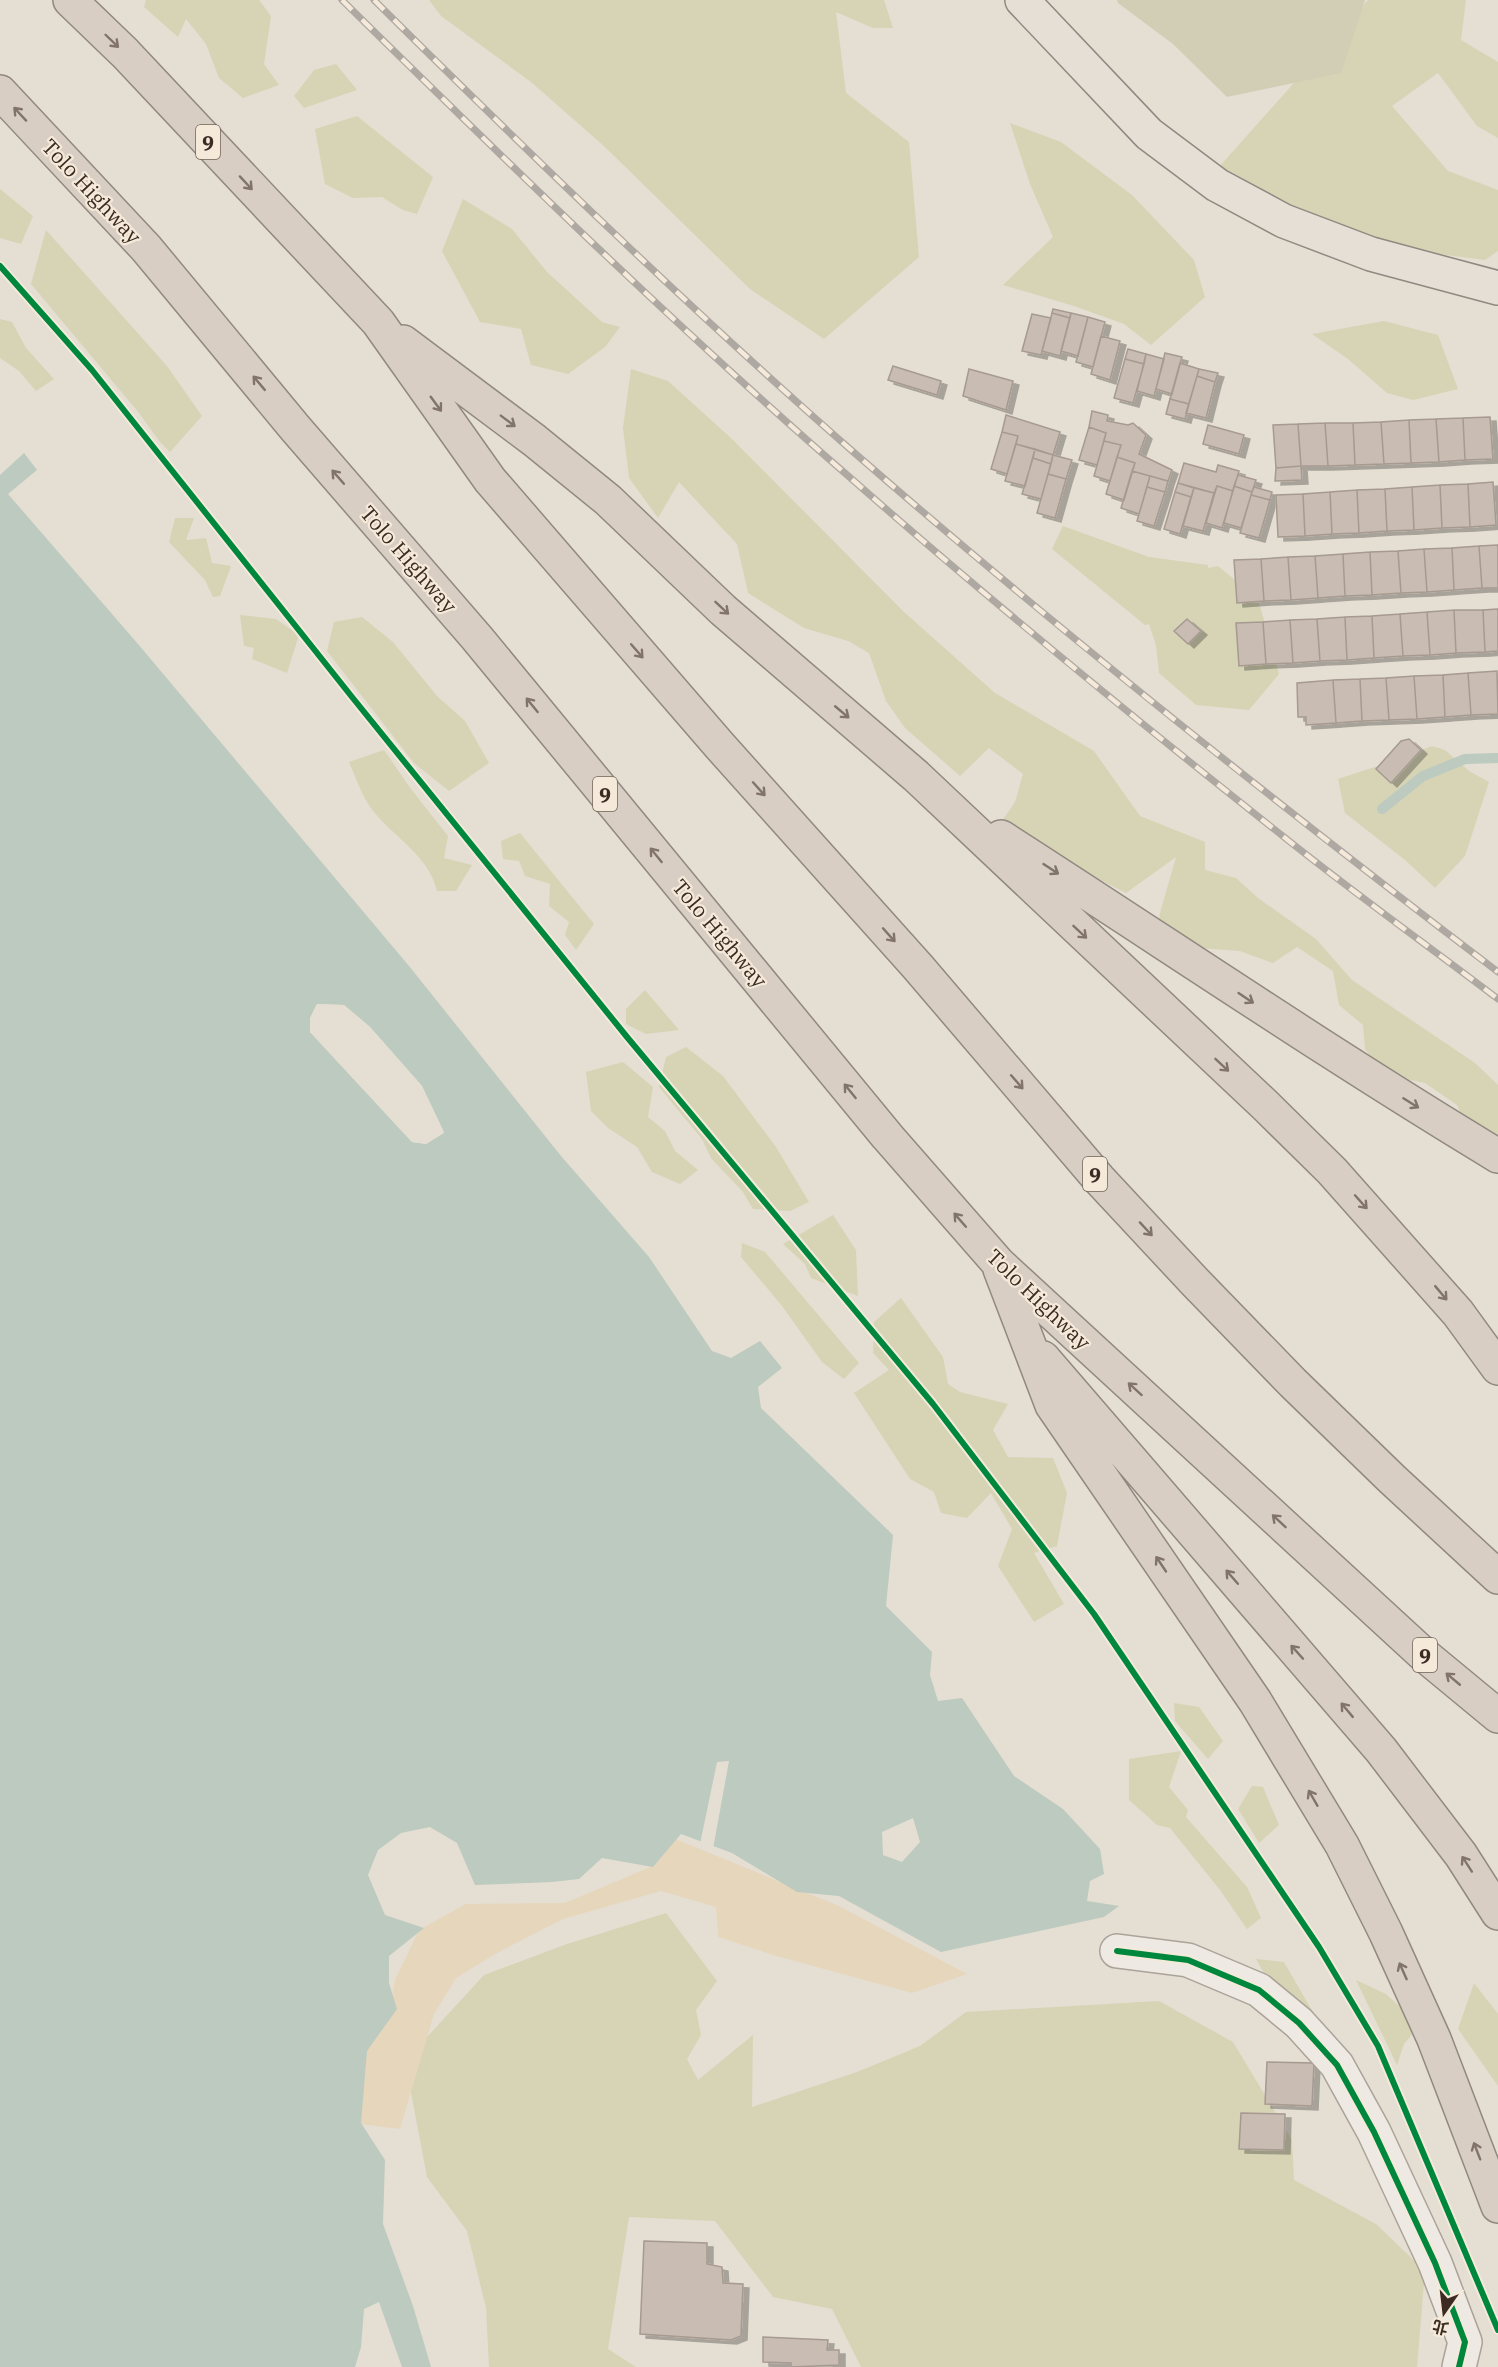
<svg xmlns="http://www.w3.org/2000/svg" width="1498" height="2367" viewBox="0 0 1498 2367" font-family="'IBM Plex Serif','Noto Sans TC',serif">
	<defs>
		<filter id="shadow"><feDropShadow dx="6" dy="4" stdDeviation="0" flood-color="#0004"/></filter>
	</defs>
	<rect width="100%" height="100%" fill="#e5ded2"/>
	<!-- green -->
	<path fill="#d6d4b5" d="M 146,0 L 259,0 L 271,16 L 264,64 L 279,85 L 243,98 L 219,78 L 206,44 L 186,19 L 178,37 L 144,7 Z
		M 429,0 L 884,0 L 893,28 L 873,28 L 836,12 L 846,93 L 909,142 L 919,257 L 824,339 L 750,289 L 605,147 L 531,82 L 441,16 Z
		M 1368,0 L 1466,0 L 1461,40 L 1498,62 L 1498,138 L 1477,126 L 1438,73 L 1392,106 L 1448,171 L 1498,190 L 1498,251 L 1485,260 L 1281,234 L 1219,167 Z
		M 336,64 L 357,90 L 304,108 L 294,96 L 314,70 Z
		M 357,116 L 433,177 L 417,214 L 403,210 L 382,197 L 353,198 L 325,184 L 315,129 Z
		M 1010,123 L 1061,142 L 1132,195 L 1194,260 L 1205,297 L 1151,345 L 1124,324 L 1074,306 L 1003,285 L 1053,237 L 1030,184 Z
		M 0,189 L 33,216 L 21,244 L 0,238 Z
		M 463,199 L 512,229 L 547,272 L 602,322 L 620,327 L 605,347 L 568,374 L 531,365 L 521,329 L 480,322 L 442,251 Z
		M 46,230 L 167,366 L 202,416 L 170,452 L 160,442 L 139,413 L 31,284 Z
		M 0,319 L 12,322 L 26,348 L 54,379 L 36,391 L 19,371 L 0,358 Z
		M 1384,321 L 1438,335 L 1458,389 L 1413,400 L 1387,393 L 1348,359 L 1312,334 Z
		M 631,369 L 668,381 L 732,439 L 904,612 L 995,693 L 1094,751 L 1140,816 L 1205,842 L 1205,870 L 1236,878 L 1258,898 L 1316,939 L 1352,980 L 1475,1063 L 1498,1085 L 1498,1145 L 1462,1117 L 1457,1105 L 1425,1083 L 1384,1075 L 1365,1049 L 1363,1025 L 1339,1005 L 1333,971 L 1297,947 L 1273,963 L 1240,951 L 1200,948 L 1156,937 L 1160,913 L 1176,857 L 1126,893 L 1065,862 L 1002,821 L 1015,802 L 1023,774 L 989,748 L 960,776 L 905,728 L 886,701 L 869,653 L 848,641 L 804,628 L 748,593 L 737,544 L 679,482 L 658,518 L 629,478 L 623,428 Z
		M 175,518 L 194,518 L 186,540 L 206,538 L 212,563 L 231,566 L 220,596 L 213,597 L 205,580 L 169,542 Z
		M 1063,526 L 1149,557 L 1208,565 L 1208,568 L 1218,566 L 1258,599 L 1279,674 L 1249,710 L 1196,705 L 1159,673 L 1156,645 L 1149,624 L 1145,625 L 1052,549 Z
		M 240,615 L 276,619 L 299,635 L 287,673 L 252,659 L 254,648 L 244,646 Z
		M 362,617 L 393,642 L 437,696 L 465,721 L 489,763 L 449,791 L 414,763 L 327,651 L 334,622 Z
		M 1432,746 L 1445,750 L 1469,771 L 1489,782 L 1465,856 L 1435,888 L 1405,860 L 1345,813 L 1338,779 L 1399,759 Z
		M 384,750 L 411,789 L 448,836 L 444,858 L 472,865 L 456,891 L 437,891 C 429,856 395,838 374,812 C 363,799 356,778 349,762 Z
		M 520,833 L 594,924 L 576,950 L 565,935 L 569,922 L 549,906 L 550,884 L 525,876 L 519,861 L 503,859 L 501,841 Z
		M 645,990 L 679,1030 L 646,1034 L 626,1024 L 626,1009 Z
		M 686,1047 L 723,1076 L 776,1147 L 809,1202 L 790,1211 L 753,1209 L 743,1192 L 711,1158 L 702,1139 L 659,1087 L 666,1057 Z
		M 623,1062 L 653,1087 L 648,1117 L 665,1131 L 675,1151 L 698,1170 L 680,1184 L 652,1172 L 637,1147 L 608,1128 L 591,1111 L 586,1072 Z
		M 833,1215 L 856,1250 L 858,1296 L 811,1278 L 805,1264 L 783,1244 Z
		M 742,1243 L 765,1252 L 859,1363 L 844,1379 L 822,1362 L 782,1306 L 741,1257 Z
		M 901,1298 L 943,1357 L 948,1384 L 960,1392 L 1008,1404 L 993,1430 L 1008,1457 L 1053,1458 L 1067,1493 L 1057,1546 L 1034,1553 L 1064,1604 L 1034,1622 L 998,1566 L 1012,1529 L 991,1493 L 967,1518 L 941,1513 L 934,1492 L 910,1479 L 854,1393 L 889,1370 L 873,1353 L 874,1322 Z
		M 1174,1703 L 1199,1707 L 1223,1741 L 1208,1759 L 1175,1721 Z
		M 1181,1751 L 1169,1787 L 1188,1810 L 1186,1817 L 1247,1887 L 1261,1918 L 1247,1929 L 1220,1890 L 1170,1828 L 1157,1825 L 1129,1800 L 1129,1759 Z
		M 1252,1786 L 1263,1787 L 1279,1825 L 1259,1843 L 1238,1809 Z
		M 666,1913 L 717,1981 L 696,2010 L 701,2035 L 687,2059 L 698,2080 L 753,2035 L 752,2107 L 857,2072 L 920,2046 L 966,2012 L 1159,2001 L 1233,2042 L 1292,2140 L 1294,2180 L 1376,2224 L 1425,2271 L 1417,2367 L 861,2367 L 832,2309 L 773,2297 L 715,2221 L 629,2217 L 608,2349 L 636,2367 L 489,2367 L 486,2308 L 467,2231 L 427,2177 L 405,2061 L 484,1975 L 567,1944 Z
		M 1256,1959 L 1284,1962 L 1317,2019 L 1339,2041 L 1338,2055 L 1278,1998 Z
		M 1356,1980 L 1386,1994 L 1420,2025 L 1404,2044 L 1397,2065 Z
		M 1474,1983 L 1498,2014 L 1498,2086 L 1458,2029 Z"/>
	<!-- sand -->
	<path fill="#e6d7bc" d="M 673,1838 L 839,1906 L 967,1974 L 912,1993 L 780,1957 L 718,1937 L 716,1907 L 661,1891 L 563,1919 L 497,1953 L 456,1978 L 434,2014 L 400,2129 L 352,2123 L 357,2065 L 389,2012 L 395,1980 L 419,1930 L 466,1904 L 565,1903 L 650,1867 Z"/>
	<!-- cemetery -->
	<path fill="#d1ceb5" d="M 1117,0 L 1365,0 L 1341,73 L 1227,97 L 1173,44 L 1118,3 Z"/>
	<!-- water -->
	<path fill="#bccac0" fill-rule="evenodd" d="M 24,453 L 37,470 L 8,494 L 138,644 L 409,966 L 561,1156 L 649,1257 L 712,1351 L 731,1358 L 760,1341 L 782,1368 L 758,1387 L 761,1408 L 893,1535 L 886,1606 L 932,1652 L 930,1675 L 938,1701 L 962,1698 L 1014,1776 L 1063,1809 L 1100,1849 L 1104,1874 L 1090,1881 L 1087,1901 L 1119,1906 L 1104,1917 L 941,1952 L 839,1896 L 797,1892 L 732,1853 L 681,1834 L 653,1867 L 602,1858 L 579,1879 L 552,1882 L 475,1885 L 457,1843 L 430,1827 L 401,1833 L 378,1850 L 368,1875 L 385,1915 L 424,1928 L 389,1956 L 389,1983 L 397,2009 L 367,2051 L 361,2123 L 385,2160 L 383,2224 L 413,2306 L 431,2367 L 402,2367 L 379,2302 L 364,2309 L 361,2347 L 355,2367 L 0,2367 L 0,475 ZM 317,1004 L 344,1005 L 370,1027 L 422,1086 L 444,1133 L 426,1144 L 412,1142 L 310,1032 L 310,1018 ZM 913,1818 L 920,1842 L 902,1862 L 883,1855 L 882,1832 Z"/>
	<!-- pier -->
	<path fill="#e5ded2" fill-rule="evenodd" d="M 317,1004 L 344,1005 L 370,1027 L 422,1086 L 444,1132 L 426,1144 L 412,1142 L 310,1032 L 310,1018 ZM 319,1007 L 343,1008 L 368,1029 L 419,1087 L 440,1131 L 425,1141 L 414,1140 L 313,1031 L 313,1019 Z
		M 729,1761 L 713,1849 L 700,1844 L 717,1762 Z"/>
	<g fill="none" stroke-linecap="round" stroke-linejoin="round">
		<!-- stream -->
		<path stroke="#bccac0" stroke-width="10" d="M 1382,809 L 1423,776 L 1465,759 L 1498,758"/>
	</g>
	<!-- building -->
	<path fill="#c9bcb3" stroke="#a69a91" stroke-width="1.5" filter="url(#shadow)" d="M 1053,309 L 1071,313 L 1070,318 L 1052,313 Z
		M 1052,313 L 1070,318 L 1060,356 L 1042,351 Z
		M 1071,313 L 1088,317 L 1078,356 L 1061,351 Z
		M 1032,314 L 1051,318 L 1041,355 L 1022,351 Z
		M 1088,317 L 1105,322 L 1093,367 L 1076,362 Z
		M 1101,336 L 1120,341 L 1110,380 L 1091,374 Z
		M 1128,349 L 1146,354 L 1144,364 L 1125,359 Z
		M 1165,353 L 1182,357 L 1172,394 L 1156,389 Z
		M 1146,354 L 1164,359 L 1154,396 L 1137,391 Z
		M 1125,359 L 1144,364 L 1133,403 L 1114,398 Z
		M 1180,363 L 1199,369 L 1189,404 L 1170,399 Z
		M 893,366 L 941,381 L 937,395 L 888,380 Z
		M 969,369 L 1013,381 L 1006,410 L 963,396 Z
		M 1199,369 L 1218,373 L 1215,382 L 1197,376 Z
		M 1197,376 L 1215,382 L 1206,418 L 1186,413 Z
		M 1170,399 L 1189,404 L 1185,419 L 1166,414 Z
		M 1092,411 L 1108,415 L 1107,421 L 1128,425 L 1133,423 L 1146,435 L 1139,454 L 1172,470 L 1168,481 L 1132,471 L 1135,463 L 1117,457 L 1121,445 L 1104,441 L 1106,433 L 1089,427 Z
		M 1006,415 L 1060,432 L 1053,455 L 1016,444 L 1018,436 L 1002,432 Z
		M 1490,417 L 1493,459 L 1465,460 L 1463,418 Z
		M 1463,418 L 1465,460 L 1439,462 L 1436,419 Z
		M 1436,419 L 1439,462 L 1411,463 L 1409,420 Z
		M 1409,420 L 1411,463 L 1384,464 L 1381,422 Z
		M 1381,422 L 1384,464 L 1355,465 L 1353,423 Z
		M 1325,423 L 1353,423 L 1355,465 L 1328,466 Z
		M 1325,423 L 1328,466 L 1301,466 L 1298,424 Z
		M 1298,424 L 1301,466 L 1276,468 L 1273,425 Z
		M 1208,425 L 1244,435 L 1239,454 L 1203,444 Z
		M 1089,427 L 1106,433 L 1097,465 L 1079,460 Z
		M 1002,432 L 1018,436 L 1007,474 L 991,469 Z
		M 1104,441 L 1121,445 L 1110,481 L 1094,476 Z
		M 1016,444 L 1035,449 L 1025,486 L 1005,481 Z
		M 1035,449 L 1053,455 L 1051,464 L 1033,458 Z
		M 1053,455 L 1072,460 L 1066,479 L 1048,474 Z
		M 1117,457 L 1135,463 L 1124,500 L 1106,494 Z
		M 1033,458 L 1051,464 L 1041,499 L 1022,494 Z
		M 1184,463 L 1216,472 L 1218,465 L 1239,471 L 1233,491 L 1217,486 L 1214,493 L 1178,483 Z
		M 1301,466 L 1302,480 L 1275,481 L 1276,468 Z
		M 1132,471 L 1150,476 L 1139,514 L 1121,508 Z
		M 1048,474 L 1066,479 L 1055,518 L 1037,513 Z
		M 1238,475 L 1256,480 L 1252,492 L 1234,486 Z
		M 1150,476 L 1168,481 L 1165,492 L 1147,487 Z
		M 1493,482 L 1496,525 L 1470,527 L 1468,484 Z
		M 1178,483 L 1194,488 L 1191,497 L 1175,492 Z
		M 1468,484 L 1470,527 L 1442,528 L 1440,485 Z
		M 1440,485 L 1442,528 L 1414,530 L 1412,487 Z
		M 1217,486 L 1233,491 L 1222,528 L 1206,523 Z
		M 1234,486 L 1252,492 L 1241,528 L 1224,523 Z
		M 1147,487 L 1165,492 L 1154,526 L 1137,521 Z
		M 1254,487 L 1272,492 L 1270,500 L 1251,495 Z
		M 1412,487 L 1414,530 L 1387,531 L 1385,489 Z
		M 1194,488 L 1214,493 L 1203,531 L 1183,526 Z
		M 1385,489 L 1387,531 L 1359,533 L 1357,490 Z
		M 1357,490 L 1359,533 L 1332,534 L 1330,492 Z
		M 1175,492 L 1191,497 L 1180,534 L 1164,529 Z
		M 1330,492 L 1332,534 L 1305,536 L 1303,494 Z
		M 1303,494 L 1305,536 L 1278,537 L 1276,495 Z
		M 1251,495 L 1270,500 L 1259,538 L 1240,533 Z
		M 1498,545 L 1498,588 L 1482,588 L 1479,546 Z
		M 1479,546 L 1482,588 L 1454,590 L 1452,548 Z
		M 1452,548 L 1454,590 L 1427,592 L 1424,549 Z
		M 1424,549 L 1427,592 L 1401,593 L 1398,551 Z
		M 1398,551 L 1401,593 L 1372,595 L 1370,552 Z
		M 1370,552 L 1372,595 L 1345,596 L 1343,554 Z
		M 1343,554 L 1345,596 L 1318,598 L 1315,556 Z
		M 1315,556 L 1318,598 L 1291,600 L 1288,557 Z
		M 1288,557 L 1291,600 L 1264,601 L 1261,559 Z
		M 1261,559 L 1264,601 L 1237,603 L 1234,560 Z
		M 1498,609 L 1498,651 L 1485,652 L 1483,610 Z
		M 1454,610 L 1483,610 L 1485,652 L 1456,653 Z
		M 1454,610 L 1456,653 L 1430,655 L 1427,612 Z
		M 1427,612 L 1430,655 L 1403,656 L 1400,614 Z
		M 1400,614 L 1403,656 L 1374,658 L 1372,616 Z
		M 1372,616 L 1374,658 L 1347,660 L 1345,617 Z
		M 1345,617 L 1347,660 L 1320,661 L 1317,619 Z
		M 1187,619 L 1201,631 L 1188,644 L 1174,631 Z
		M 1317,619 L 1320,661 L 1293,663 L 1290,620 Z
		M 1290,620 L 1293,663 L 1266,664 L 1263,622 Z
		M 1263,622 L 1266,664 L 1239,666 L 1236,623 Z
		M 1497,671 L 1498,714 L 1471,715 L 1468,673 Z
		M 1468,673 L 1471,715 L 1445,717 L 1443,675 Z
		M 1443,675 L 1445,717 L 1417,719 L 1414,676 Z
		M 1414,676 L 1417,719 L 1389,720 L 1386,678 Z
		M 1386,678 L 1389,720 L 1362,721 L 1360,679 Z
		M 1360,679 L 1362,721 L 1336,723 L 1333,680 Z
		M 1333,680 L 1336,723 L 1306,725 L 1306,717 L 1298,717 L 1297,683 Z
		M 1409,739 L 1421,750 L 1391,783 L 1376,769 L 1401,741 Z
		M 1267,2062 L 1314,2063 L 1312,2106 L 1265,2104 Z
		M 1241,2113 L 1285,2114 L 1284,2150 L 1239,2149 Z
		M 644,2241 L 707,2243 L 707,2264 L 722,2267 L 723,2283 L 743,2284 L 741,2336 L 731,2340 L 640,2334 Z
		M 763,2337 L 828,2340 L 827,2350 L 839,2350 L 839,2365 L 791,2367 L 791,2363 L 763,2362 Z"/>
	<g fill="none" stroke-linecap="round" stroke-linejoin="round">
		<!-- minor casing -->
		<g stroke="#aba39a" stroke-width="36">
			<path id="minor" d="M 1117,1951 L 1188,1960 L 1259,1990 L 1299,2023 L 1337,2065 L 1374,2132 L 1435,2263 L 1465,2342 L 1459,2367"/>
		</g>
		<!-- major casing -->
		<g stroke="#918981" stroke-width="36">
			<path id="major" d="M 1022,0 L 1149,134 L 1217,185 L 1284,221 L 1371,254 L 1498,288"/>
		</g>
		<!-- highway casing -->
		<g stroke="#918981" stroke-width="36">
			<path id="highway" d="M 70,0 L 125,53 L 378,322 L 490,480 L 720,746 L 918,967 L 1099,1179 L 1195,1282 L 1293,1383 L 1392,1479 L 1498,1577
				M 0,92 L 146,248 L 296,429 L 477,638 L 887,1136 L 999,1264 L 1423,1654 L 1498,1716
				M 403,342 L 534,440 L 608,500 L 723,610 L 916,776 L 1266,1106 L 1332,1171 L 1458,1313 L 1498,1368
				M 1001,837 C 1166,943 1329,1054 1498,1156
				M 1000,1269 L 1052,1405 L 1255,1701 L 1342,1845 L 1386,1933 L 1434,2039 L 1498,2206
				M 1043,1358 L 1381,1750 L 1461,1855 L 1498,1913"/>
		</g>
		<!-- minor -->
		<use href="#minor" stroke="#eeeae3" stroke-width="33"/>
		<!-- major -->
		<use href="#major" stroke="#e5dfd5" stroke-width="33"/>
		<!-- highway -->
		<use href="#highway" stroke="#d8cec3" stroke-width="33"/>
		<!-- rail casing -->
		<g stroke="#aea8a3" stroke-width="7">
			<path id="rail" d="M 342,0 C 507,162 672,323 846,474 C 988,599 1135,719 1284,837 C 1354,893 1427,945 1498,999
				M 374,0 C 532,156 691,310 858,456 C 1065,636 1280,806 1498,972"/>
		</g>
		<!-- rail -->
		<use href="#rail" stroke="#f5eada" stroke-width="4.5" stroke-dasharray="14" stroke-linecap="butt"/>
		<!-- cycleway casing -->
		<g stroke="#f5eada" stroke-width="10">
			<path id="cycleway" d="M 0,266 L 92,370 L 352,697 L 627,1037 L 933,1404 L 1094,1614 L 1319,1947 L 1378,2046 L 1498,2330
				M 1117,1951 L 1188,1960 L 1259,1990 L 1299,2023 L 1337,2065 L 1374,2132 L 1435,2263 L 1465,2342 L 1459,2367"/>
		</g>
		<!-- cycleway -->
		<use href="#cycleway" stroke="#00873e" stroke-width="6"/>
	</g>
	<!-- one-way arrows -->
	<defs><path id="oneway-shaft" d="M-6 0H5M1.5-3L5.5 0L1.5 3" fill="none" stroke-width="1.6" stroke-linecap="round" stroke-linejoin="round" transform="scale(1.5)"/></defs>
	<g stroke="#82746a">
		<use href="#oneway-shaft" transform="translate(112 41) rotate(44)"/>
		<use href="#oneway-shaft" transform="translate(20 114) rotate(-133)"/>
		<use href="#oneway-shaft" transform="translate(246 183) rotate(47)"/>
		<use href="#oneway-shaft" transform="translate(259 383) rotate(-130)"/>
		<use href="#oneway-shaft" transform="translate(436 404) rotate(54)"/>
		<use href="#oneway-shaft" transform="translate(508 421) rotate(37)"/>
		<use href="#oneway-shaft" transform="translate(338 477) rotate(-131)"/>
		<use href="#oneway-shaft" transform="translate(722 608) rotate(43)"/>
		<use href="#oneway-shaft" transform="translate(637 651) rotate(49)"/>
		<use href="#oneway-shaft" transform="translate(532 705) rotate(-129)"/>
		<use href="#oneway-shaft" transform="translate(842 712) rotate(40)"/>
		<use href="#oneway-shaft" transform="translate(759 789) rotate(48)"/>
		<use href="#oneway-shaft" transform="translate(656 855) rotate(-129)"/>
		<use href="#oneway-shaft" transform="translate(1051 869) rotate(33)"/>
		<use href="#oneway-shaft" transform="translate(1080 932) rotate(43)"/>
		<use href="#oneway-shaft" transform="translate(889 935) rotate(48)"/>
		<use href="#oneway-shaft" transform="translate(1246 998) rotate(34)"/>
		<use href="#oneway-shaft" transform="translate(1222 1065) rotate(43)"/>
		<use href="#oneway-shaft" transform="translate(1017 1082) rotate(49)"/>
		<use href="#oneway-shaft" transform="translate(850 1091) rotate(-129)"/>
		<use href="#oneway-shaft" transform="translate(1411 1103) rotate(32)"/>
		<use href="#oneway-shaft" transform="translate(1361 1202) rotate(48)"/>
		<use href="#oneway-shaft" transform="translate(960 1220) rotate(-131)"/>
		<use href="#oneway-shaft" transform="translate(1146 1229) rotate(47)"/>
		<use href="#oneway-shaft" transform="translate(1441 1293) rotate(50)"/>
		<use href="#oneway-shaft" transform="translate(1135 1389) rotate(-138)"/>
		<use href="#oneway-shaft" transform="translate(1279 1521) rotate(-137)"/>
		<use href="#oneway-shaft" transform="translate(1161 1564) rotate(-124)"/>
		<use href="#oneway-shaft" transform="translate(1232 1577) rotate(-131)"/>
		<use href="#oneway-shaft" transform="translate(1297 1652) rotate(-132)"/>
		<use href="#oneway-shaft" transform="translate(1453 1679) rotate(-140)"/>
		<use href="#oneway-shaft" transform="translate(1347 1710) rotate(-130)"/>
		<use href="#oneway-shaft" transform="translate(1313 1798) rotate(-120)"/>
		<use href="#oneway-shaft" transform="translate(1467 1864) rotate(-123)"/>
		<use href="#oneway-shaft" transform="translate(1403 1971) rotate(-114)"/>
		<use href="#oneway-shaft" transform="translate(1477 2151) rotate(-111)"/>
	</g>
	<g text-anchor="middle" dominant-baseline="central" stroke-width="4.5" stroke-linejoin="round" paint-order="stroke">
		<!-- shield labels -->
		<g fill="#f5eada" stroke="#736459" stroke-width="1.5">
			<rect x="196" y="125" width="24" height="34" rx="4.5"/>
			<rect x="593" y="777" width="24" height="34" rx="4.5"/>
			<rect x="1083" y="1157" width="24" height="34" rx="4.5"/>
			<rect x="1413" y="1638" width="24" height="34" rx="4.5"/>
		</g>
		<g font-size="20" font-weight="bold" fill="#3b2b22">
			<text x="208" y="142">9</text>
			<text x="605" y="794">9</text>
			<text x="1095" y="1174">9</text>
			<text x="1425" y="1655">9</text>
		</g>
		<!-- street labels -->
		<g font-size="21" fill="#3b2b22" stroke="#f5eada">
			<text transform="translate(92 191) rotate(47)">Tolo Highway</text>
			<text transform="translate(409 559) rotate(49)">Tolo Highway</text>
			<text transform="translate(720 933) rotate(50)">Tolo Highway</text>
			<text transform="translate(1039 1299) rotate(44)">Tolo Highway</text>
		</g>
	</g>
	<!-- north arrow -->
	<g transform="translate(1444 2313) rotate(194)" stroke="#f5eada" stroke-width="4.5" paint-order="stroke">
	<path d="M0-4.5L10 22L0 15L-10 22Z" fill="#3b2b22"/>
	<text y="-9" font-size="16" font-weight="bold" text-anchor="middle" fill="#3b2b22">北</text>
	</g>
</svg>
